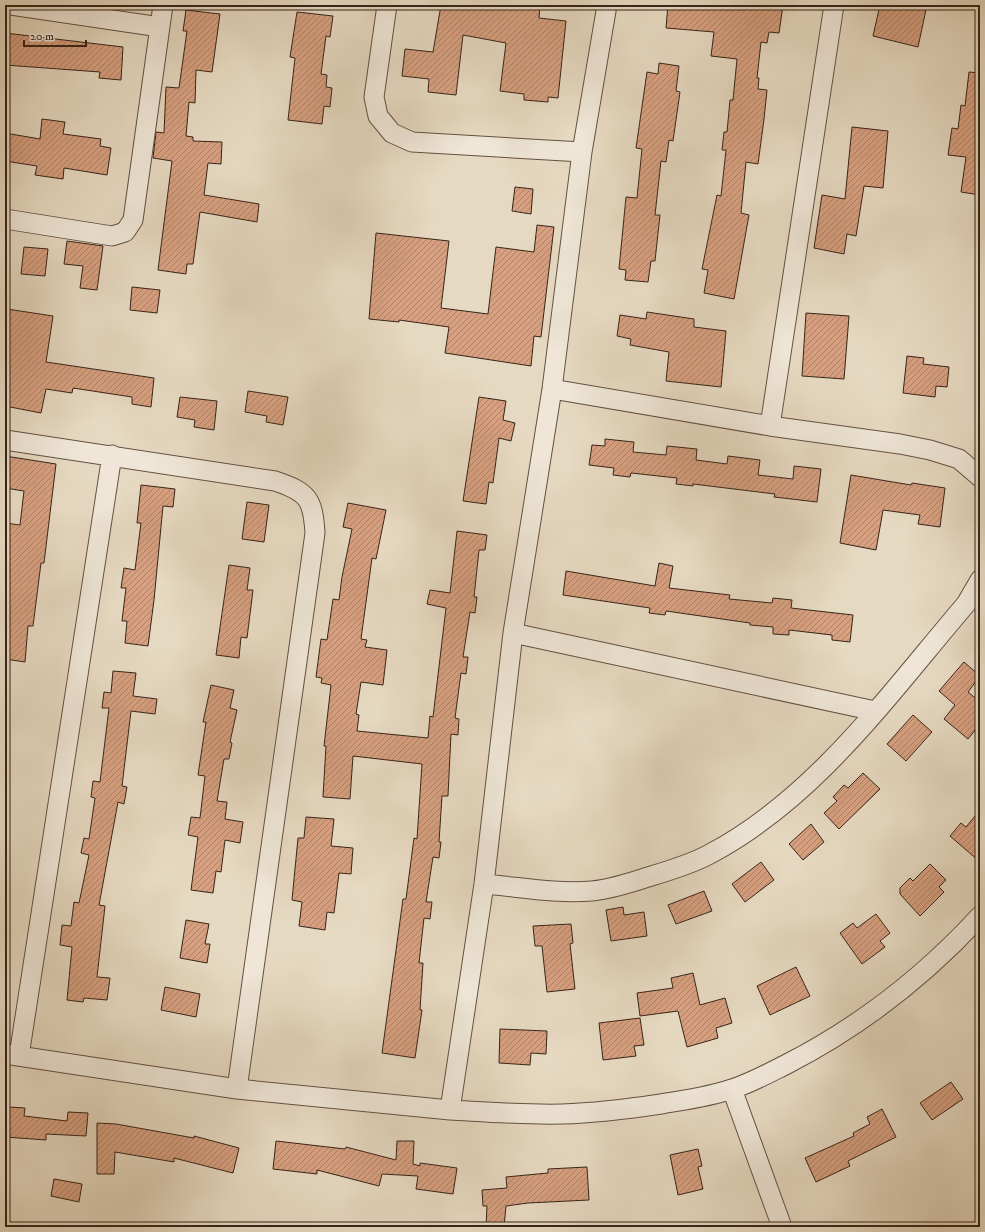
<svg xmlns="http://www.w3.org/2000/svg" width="985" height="1232" viewBox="0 0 985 1232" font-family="'IM FELL DW Pica',serif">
	<defs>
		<pattern id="building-hatch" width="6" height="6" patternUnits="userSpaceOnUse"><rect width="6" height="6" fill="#d7a080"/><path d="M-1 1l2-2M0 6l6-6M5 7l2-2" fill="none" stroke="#af8268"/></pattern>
	</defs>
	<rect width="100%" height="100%" fill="#e6d9c1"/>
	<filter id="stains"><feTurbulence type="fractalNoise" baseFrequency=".005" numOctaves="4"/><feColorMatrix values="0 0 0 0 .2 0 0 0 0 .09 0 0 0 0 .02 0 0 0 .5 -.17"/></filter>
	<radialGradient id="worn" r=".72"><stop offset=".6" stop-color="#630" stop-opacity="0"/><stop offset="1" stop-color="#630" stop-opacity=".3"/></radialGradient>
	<!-- building -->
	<path fill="url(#building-hatch)" stroke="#372419" d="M 441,5 L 540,5 L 539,18 L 566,21 L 558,98 L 548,97 L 548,102 L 524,100 L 524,94 L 500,91 L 506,43 L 463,35 L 456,95 L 428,92 L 429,79 L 402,76 L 405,49 L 433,52 Z
		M 668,5 L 697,5 L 743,10 L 744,5 L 783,5 L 779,33 L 769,32 L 767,43 L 761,42 L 757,78 L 759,78 L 758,89 L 767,90 L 764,119 L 758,164 L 746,162 L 741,213 L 749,215 L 734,299 L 704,293 L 708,270 L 702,269 L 717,195 L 721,196 L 726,150 L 722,150 L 724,132 L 727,132 L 730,100 L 733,100 L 737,59 L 711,56 L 714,32 L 666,28 Z
		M 880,5 L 927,5 L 918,47 L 873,36 Z
		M 186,10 L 220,14 L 212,72 L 196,70 L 195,103 L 189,102 L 186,136 L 193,137 L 193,141 L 222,142 L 221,164 L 208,163 L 204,195 L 259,204 L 257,222 L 200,212 L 193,264 L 187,264 L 186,274 L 158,270 L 172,161 L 153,158 L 156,132 L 164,133 L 166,87 L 179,88 L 187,31 L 183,31 Z
		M 297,12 L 333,16 L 330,37 L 326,36 L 321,74 L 327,75 L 326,87 L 332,88 L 330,107 L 324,106 L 322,124 L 288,120 L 295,58 L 290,57 Z
		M 5,33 L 123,47 L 121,80 L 99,78 L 100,72 L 5,65 Z
		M 659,63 L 679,66 L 676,91 L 680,92 L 673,141 L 669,140 L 666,162 L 661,161 L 655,215 L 660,215 L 655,261 L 651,261 L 648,282 L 625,280 L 626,270 L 619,269 L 626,197 L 637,198 L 642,149 L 636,148 L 647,72 L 658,74 Z
		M 969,72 L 980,73 L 980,195 L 961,192 L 966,157 L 948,155 L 952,128 L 958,129 L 961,105 L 965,106 Z
		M 42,119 L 65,122 L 63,134 L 101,139 L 100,146 L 111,148 L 107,175 L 64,168 L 63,179 L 35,175 L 37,166 L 5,161 L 5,133 L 40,139 Z
		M 852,127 L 888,131 L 883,188 L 864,186 L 856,236 L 847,234 L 844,254 L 814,248 L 822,195 L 845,199 Z
		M 515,187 L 533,189 L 531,214 L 512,211 Z
		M 537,225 L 554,227 L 541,337 L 534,336 L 531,366 L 445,353 L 449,327 L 399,320 L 399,322 L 369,319 L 376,233 L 449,241 L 441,308 L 488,314 L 496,247 L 534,252 Z
		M 67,241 L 103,246 L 97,290 L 80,288 L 83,266 L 64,264 Z
		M 24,247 L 48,249 L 45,276 L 21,274 Z
		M 132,287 L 160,290 L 157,313 L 130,310 Z
		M 7,309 L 53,316 L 46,362 L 154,378 L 151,407 L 132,404 L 132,397 L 73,388 L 72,393 L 46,389 L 41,413 L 5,406 L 5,321 Z
		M 647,312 L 694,319 L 694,327 L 726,331 L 721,387 L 666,381 L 669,352 L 630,345 L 631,339 L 617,336 L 620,315 L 646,319 Z
		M 806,313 L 849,316 L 844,379 L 802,376 Z
		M 907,356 L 924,358 L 923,364 L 949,367 L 947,387 L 936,386 L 935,397 L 903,393 Z
		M 248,391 L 288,397 L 283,425 L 266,422 L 267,416 L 245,412 Z
		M 180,397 L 217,401 L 214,430 L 194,427 L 195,420 L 177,417 Z
		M 479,397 L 506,401 L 503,420 L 515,423 L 511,441 L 499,438 L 493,483 L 489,482 L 486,504 L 463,501 Z
		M 605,439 L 634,442 L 633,452 L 666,455 L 667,446 L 697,449 L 696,460 L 727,464 L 728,456 L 760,460 L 758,475 L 793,479 L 794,466 L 821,469 L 817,502 L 774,497 L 775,494 L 693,484 L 693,486 L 676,484 L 677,478 L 631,473 L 630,477 L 613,475 L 614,468 L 589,465 L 592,445 L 605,446 Z
		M 5,456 L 56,464 L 44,563 L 41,563 L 33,626 L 28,626 L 25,662 L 5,659 L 5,577 L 8,552 L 5,552 L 5,523 L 20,525 L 24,491 L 5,488 Z
		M 851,475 L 911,485 L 912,483 L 945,488 L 940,527 L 918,524 L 920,515 L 883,510 L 876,550 L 840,543 Z
		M 141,485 L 175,489 L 173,507 L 163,506 L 154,600 L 148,646 L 125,643 L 127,621 L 122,621 L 126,588 L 121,588 L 124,568 L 135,570 L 141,523 L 137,523 Z
		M 247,502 L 269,505 L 264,542 L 242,539 Z
		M 348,503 L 386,510 L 376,559 L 372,558 L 361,639 L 367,640 L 365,647 L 387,650 L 383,685 L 361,682 L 356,714 L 359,715 L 357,731 L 428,738 L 430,716 L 433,717 L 446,608 L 427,604 L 430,590 L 450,593 L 457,531 L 487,535 L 485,550 L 479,550 L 474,597 L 477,597 L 475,613 L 470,612 L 463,657 L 468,657 L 466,674 L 461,673 L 455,718 L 459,719 L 458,735 L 451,734 L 448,796 L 442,796 L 439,842 L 441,842 L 439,858 L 433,857 L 426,902 L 432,902 L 430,919 L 424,918 L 419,963 L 423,963 L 420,1010 L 422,1010 L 415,1058 L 382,1053 L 403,899 L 406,899 L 414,838 L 417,839 L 422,764 L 353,756 L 350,799 L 323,797 L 326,746 L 324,746 L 331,685 L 321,683 L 322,678 L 316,677 L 321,639 L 327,640 L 333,599 L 339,600 L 342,577 L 352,529 L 343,527 Z
		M 659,563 L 673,566 L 669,588 L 730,595 L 729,599 L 772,603 L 773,598 L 792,600 L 791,608 L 853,615 L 850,642 L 832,640 L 832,635 L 789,630 L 789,635 L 773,634 L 773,627 L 750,625 L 750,623 L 666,611 L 665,615 L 649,613 L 650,608 L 563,595 L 566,571 L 655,586 Z
		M 229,565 L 250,568 L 247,590 L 253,590 L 247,638 L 241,637 L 239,658 L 216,655 Z
		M 964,662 L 980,676 L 968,692 L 980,702 L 980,724 L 968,739 L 944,719 L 955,705 L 939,691 Z
		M 113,671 L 136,673 L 133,696 L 157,699 L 155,714 L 131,711 L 122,786 L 127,787 L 124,804 L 118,802 L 99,905 L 105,906 L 97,977 L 110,978 L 107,1000 L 84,998 L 83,1002 L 67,1000 L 72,947 L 60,945 L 62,925 L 71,926 L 74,902 L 79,903 L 89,855 L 81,853 L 84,838 L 89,839 L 95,798 L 91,797 L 93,781 L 100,782 L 109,708 L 102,708 L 104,692 L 111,693 Z
		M 211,685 L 234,690 L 230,708 L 237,710 L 230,742 L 232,743 L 229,759 L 224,759 L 217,801 L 227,802 L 225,819 L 243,822 L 240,843 L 225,840 L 221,872 L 216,871 L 213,893 L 191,890 L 198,837 L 188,835 L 191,817 L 200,818 L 205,776 L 198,775 L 206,722 L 203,722 Z
		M 913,715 L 932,732 L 906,761 L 887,744 Z
		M 863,773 L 880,789 L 839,829 L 824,813 L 837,801 L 833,797 L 844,785 L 848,788 Z
		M 980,810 L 980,862 L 950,836 L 961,823 L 966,827 Z
		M 306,817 L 334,819 L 331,846 L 353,848 L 351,874 L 339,873 L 334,913 L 327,912 L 325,930 L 299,926 L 302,902 L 292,900 L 298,838 L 304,838 Z
		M 811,824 L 824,842 L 803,860 L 789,844 Z
		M 761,862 L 774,880 L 745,902 L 732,884 Z
		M 930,864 L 946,880 L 939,887 L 944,892 L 920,916 L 900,894 L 900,888 L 910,878 L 913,881 Z
		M 704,891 L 712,911 L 676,924 L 668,905 Z
		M 623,907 L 624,915 L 644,912 L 647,936 L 611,941 L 606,910 Z
		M 876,914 L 890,933 L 880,941 L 885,947 L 862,964 L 840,933 L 853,923 L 857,928 Z
		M 186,920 L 209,924 L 205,944 L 210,944 L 207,963 L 180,958 Z
		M 571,924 L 573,943 L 570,944 L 575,989 L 547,992 L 542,946 L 535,946 L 533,926 Z
		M 796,967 L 810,996 L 770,1015 L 757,986 Z
		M 693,973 L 700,1005 L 725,998 L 732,1023 L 716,1028 L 718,1038 L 687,1047 L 678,1011 L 640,1016 L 637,993 L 673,988 L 671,978 Z
		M 165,987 L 200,994 L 196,1017 L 161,1010 Z
		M 640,1018 L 644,1045 L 634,1046 L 636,1056 L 603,1060 L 599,1023 Z
		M 500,1029 L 547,1031 L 546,1054 L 531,1053 L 530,1065 L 499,1063 Z
		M 951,1082 L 963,1099 L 932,1120 L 920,1103 Z
		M 9,1107 L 25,1108 L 24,1116 L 67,1121 L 68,1112 L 88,1113 L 86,1136 L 46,1134 L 46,1140 L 5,1137 Z
		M 882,1109 L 896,1137 L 848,1161 L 850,1166 L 816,1182 L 805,1158 L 854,1136 L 853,1133 L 870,1124 L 867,1117 Z
		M 97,1123 L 116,1124 L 194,1138 L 194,1136 L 239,1148 L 233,1173 L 174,1158 L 174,1162 L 115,1152 L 114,1174 L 97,1174 Z
		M 276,1141 L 345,1149 L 346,1147 L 396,1160 L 397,1141 L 414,1141 L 413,1164 L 420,1166 L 420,1163 L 457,1168 L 453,1194 L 416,1189 L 418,1176 L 382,1174 L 379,1186 L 317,1170 L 317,1174 L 273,1169 Z
		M 698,1149 L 702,1166 L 698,1167 L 703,1189 L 678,1195 L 670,1155 Z
		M 587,1167 L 589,1200 L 528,1203 L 506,1206 L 504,1227 L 486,1227 L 487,1206 L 483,1206 L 482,1190 L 507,1188 L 506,1177 L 548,1173 L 548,1169 Z
		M 54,1179 L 82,1184 L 79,1202 L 51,1196 Z"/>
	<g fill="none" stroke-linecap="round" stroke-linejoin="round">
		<!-- minor casing -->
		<g stroke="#635143" stroke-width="21">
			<path id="minor" d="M 11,5 L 160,27
				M 387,5 L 374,97 L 378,116 L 392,133 L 412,142 L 582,152
				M 607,5 L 582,152 L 552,389 L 513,633 L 484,884 L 450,1110 C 487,1112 525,1115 562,1114 C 595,1113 628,1109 661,1104 C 684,1100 709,1097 732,1089 C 751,1083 769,1073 787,1064 C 861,1026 924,977 980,916
				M 5,219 L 112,236 L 125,232 L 133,220 L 163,5
				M 552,389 L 770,426 L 834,5
				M 770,426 L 900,444 L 930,450 L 959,459 L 980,477
				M 5,440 L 275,481 C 308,492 313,499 315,533 L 237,1089
				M 513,633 L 875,711
				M 484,884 C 520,887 556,894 592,891 C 611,889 630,883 648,877 C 668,871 689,865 708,855 C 815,799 889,694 966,604 L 980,580
				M 5,1054 L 237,1089 L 450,1110
				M 19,1056 L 112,455
				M 732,1089 L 782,1227"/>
		</g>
		<!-- minor -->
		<use href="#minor" stroke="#efe6d7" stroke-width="19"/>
	</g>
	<!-- margin -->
	<rect width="985" height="1232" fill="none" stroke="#e6d9c1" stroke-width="20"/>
	<rect x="6" y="6" width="973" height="1220" fill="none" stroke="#372419" stroke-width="2"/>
	<rect x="10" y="10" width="965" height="1212" fill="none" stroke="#372419"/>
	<!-- scale -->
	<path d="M24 40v6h62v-6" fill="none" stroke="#372419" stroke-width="2"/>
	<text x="30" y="40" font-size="12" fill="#372419" stroke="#efe6d7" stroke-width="3" paint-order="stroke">20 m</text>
	<rect width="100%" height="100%" filter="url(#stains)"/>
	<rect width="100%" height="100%" fill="url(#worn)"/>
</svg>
